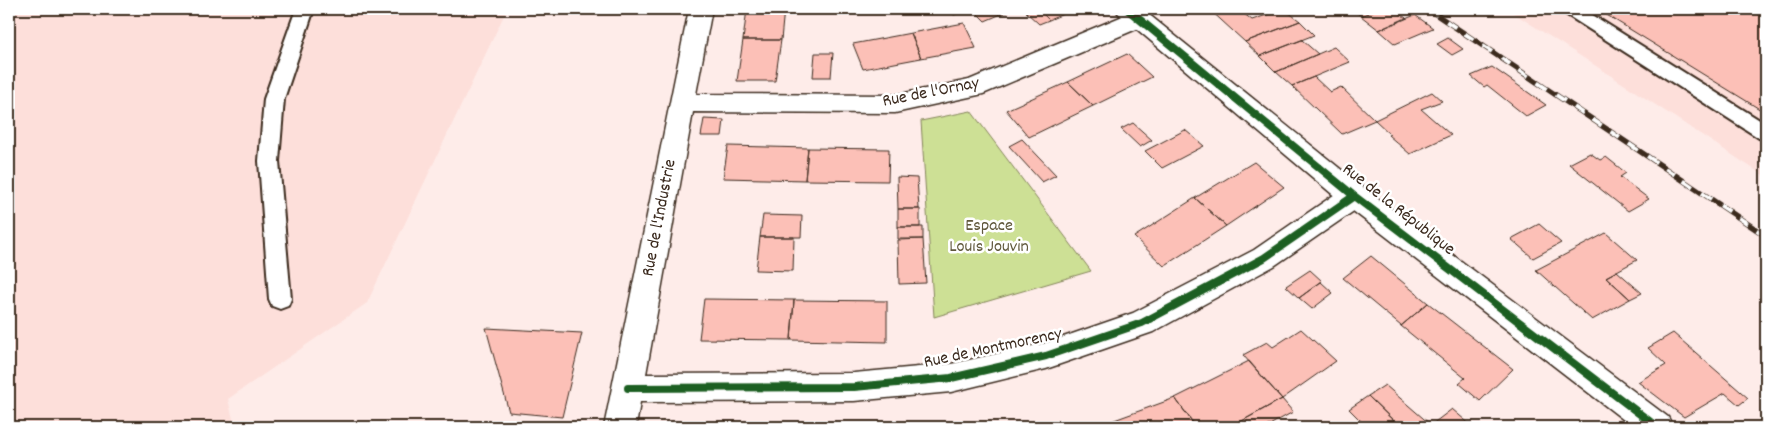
<svg xmlns="http://www.w3.org/2000/svg" width="1775" height="436" viewBox="0 0 1775 436" font-family="Dekko,sans-serif">
	<rect width="100%" height="100%" fill="#feece9"/>
	<filter id="ink" filterUnits="userSpaceOnUse"><feTurbulence type="fractalNoise" baseFrequency=".02" numOctaves="2"/><feDisplacementMap in="SourceGraphic" scale="10" xChannelSelector="R" yChannelSelector="G"/><feConvolveMatrix kernelMatrix="1 2 1 2 8 2 1 2 1" color-interpolation-filters="sRGB"/></filter>
	<g filter="url(#ink)">
		<!-- built -->
		<path fill="#fddfda" d="M 9,9 L 507,9 L 367,303 L 228,399 L 235,427 L 9,427 Z
			M 1507,9 L 1766,9 L 1766,177 L 1596,66 Z"/>
		<!-- green -->
		<path fill="#cde095" stroke="#84855a" d="M 971,111 L 1091,271 L 934,317 L 921,121 Z"/>
		<!-- building -->
		<path fill="#fcc0b7" stroke="#3b2a1e" d="M 747,9 L 784,9 L 781,40 L 743,40 Z
			M 948,9 L 968,9 L 954,15 Z
			M 973,9 L 993,9 L 999,15 L 985,21 Z
			M 993,9 L 1010,9 L 1012,10 L 999,15 Z
			M 1033,9 L 1038,9 L 1049,20 L 1039,24 L 1026,12 Z
			M 1038,9 L 1075,9 L 1049,20 Z
			M 1209,9 L 1254,9 L 1243,13 L 1252,20 L 1284,9 L 1300,21 L 1245,42 Z
			M 1352,9 L 1377,9 L 1361,16 Z
			M 1377,9 L 1394,9 L 1406,18 L 1379,30 L 1361,16 Z
			M 1597,9 L 1766,9 L 1766,113 Z
			M 1415,15 L 1433,28 L 1395,44 L 1379,30 Z
			M 1300,21 L 1314,35 L 1260,56 L 1245,42 Z
			M 964,23 L 976,48 L 921,58 L 911,33 Z
			M 911,33 L 921,58 L 863,69 L 853,44 Z
			M 1448,38 L 1463,49 L 1452,55 L 1437,44 Z
			M 743,40 L 781,40 L 775,81 L 737,81 Z
			M 1302,40 L 1318,54 L 1276,72 L 1260,56 Z
			M 1334,47 L 1350,62 L 1292,86 L 1276,72 Z
			M 815,53 L 833,53 L 831,77 L 813,77 Z
			M 1127,54 L 1152,77 L 1093,106 L 1068,82 Z
			M 1492,67 L 1546,105 L 1526,116 L 1487,85 L 1484,87 L 1471,76 Z
			M 1314,77 L 1330,92 L 1341,87 L 1375,120 L 1342,134 L 1292,86 Z
			M 1068,82 L 1093,106 L 1029,137 L 1006,110 Z
			M 1432,92 L 1442,101 L 1421,109 L 1451,135 L 1410,154 L 1388,135 L 1390,134 L 1375,120 Z
			M 704,119 L 724,120 L 722,136 L 701,136 Z
			M 1133,123 L 1152,140 L 1140,147 L 1121,129 Z
			M 1185,130 L 1204,146 L 1162,168 L 1145,151 Z
			M 1022,139 L 1056,175 L 1042,182 L 1009,146 Z
			M 728,146 L 808,148 L 805,180 L 723,178 Z
			M 808,148 L 889,149 L 888,181 L 805,180 Z
			M 1590,153 L 1600,160 L 1606,157 L 1626,173 L 1620,177 L 1649,199 L 1628,211 L 1569,164 Z
			M 1254,162 L 1284,187 L 1226,226 L 1195,198 Z
			M 897,177 L 917,178 L 919,209 L 898,209 Z
			M 1195,198 L 1226,226 L 1164,266 L 1134,237 Z
			M 898,209 L 920,209 L 920,227 L 898,227 Z
			M 763,215 L 802,216 L 801,237 L 760,237 Z
			M 1539,224 L 1561,243 L 1533,258 L 1511,239 Z
			M 898,227 L 923,227 L 923,239 L 898,239 Z
			M 1606,233 L 1637,260 L 1606,277 L 1630,299 L 1592,320 L 1536,270 Z
			M 760,237 L 794,237 L 793,271 L 756,270 Z
			M 923,239 L 926,283 L 899,284 L 898,240 Z
			M 1371,256 L 1428,303 L 1401,326 L 1343,278 Z
			M 1310,270 L 1322,281 L 1299,298 L 1286,286 Z
			M 1617,271 L 1642,293 L 1630,299 L 1606,277 Z
			M 1321,282 L 1333,293 L 1312,309 L 1299,298 Z
			M 704,299 L 794,300 L 791,340 L 699,339 Z
			M 794,300 L 887,301 L 887,342 L 791,340 Z
			M 1428,303 L 1513,369 L 1480,401 L 1459,383 L 1465,378 L 1401,326 Z
			M 486,328 L 582,333 L 562,417 L 509,412 Z
			M 1301,329 L 1336,361 L 1282,399 L 1243,355 L 1267,342 L 1273,347 Z
			M 1673,333 L 1748,398 L 1739,405 L 1725,393 L 1684,417 L 1638,382 L 1666,365 L 1648,348 Z
			M 1249,361 L 1282,399 L 1231,427 L 1196,427 L 1175,398 Z
			M 1385,385 L 1431,425 L 1434,427 L 1400,427 L 1368,396 Z
			M 1368,396 L 1400,427 L 1367,427 L 1349,409 Z
			M 1175,398 L 1196,427 L 1095,427 Z
			M 1282,399 L 1293,412 L 1266,427 L 1231,427 Z
			M 1452,409 L 1473,427 L 1434,427 L 1431,425 Z"/>
		<g fill="none" stroke-linecap="round" stroke-linejoin="round">
			<!-- lane casing -->
			<g stroke="#3b2a1e" stroke-width="4">
				<path id="lane" d="M 296,9 L 314,9 L 284,99 L 279,161 L 291,299 L 288,306 L 280,309 L 272,306 L 269,299 L 259,161 L 264,99 Z
					M 1561,9 L 1583,9 L 1766,124 L 1766,140 L 1759,138 L 1564,13 Z"/>
			</g>
			<!-- street casing -->
			<g stroke="#3b2a1e" stroke-width="3">
				<path id="street" d="M 689,9 L 712,9 L 696,94 L 895,95 L 969,80 L 1130,13 L 1138,11 L 1146,13 L 1150,19 L 1146,25 L 983,94 L 895,113 L 693,112 L 646,374 L 854,373 L 951,364 L 1046,343 L 1133,313 L 1254,250 L 1344,188 L 1354,185 L 1364,188 L 1368,196 L 1364,204 L 1274,266 L 1153,332 L 1046,369 L 951,392 L 854,401 L 640,402 L 636,427 L 604,427 Z"/>
			</g>
			<!-- secondary casing -->
			<g stroke="#3b2a1e" stroke-width="3">
				<path id="secondary" d="M 1115,9 L 1142,9 L 1364,188 L 1668,417 L 1673,427 L 1633,427 L 1344,204 L 1119,14 Z"/>
			</g>
			<!-- lane -->
			<use href="#lane" fill="#fff" fill-rule="evenodd"/>
			<!-- street -->
			<use href="#street" fill="#fff" fill-rule="evenodd"/>
			<!-- secondary -->
			<use href="#secondary" fill="#fff" fill-rule="evenodd"/>
			<!-- rail casing -->
			<g stroke="#3b2a1e" stroke-width="5.5">
				<path id="rail" d="M 1428,9 L 1766,236"/>
			</g>
			<!-- rail -->
			<use href="#rail" stroke="#fff" stroke-width="4" stroke-dasharray="11" stroke-linecap="butt"/>
			<!-- cycleway casing -->
			<g stroke="#fff" stroke-width="11">
				<path id="cycleway" d="M 1127,9 L 1354,196 L 1657,427
					M 628,388 L 854,387 L 951,378 L 1046,356 L 1142,323 L 1264,258 L 1354,196"/>
			</g>
			<!-- cycleway -->
			<use href="#cycleway" stroke="#1b5e20" stroke-width="8"/>
		</g>
	</g>
	<g text-anchor="middle" dominant-baseline="central" stroke-width="5" stroke-linejoin="round" paint-order="stroke">
		<!-- street labels -->
		<g font-size="18" fill="#3b2a1e" stroke="#fff">
			<text transform="translate(931 93) rotate(-11)">Rue de l'Ornay</text>
			<text transform="translate(1398 210) rotate(38)">Rue de la République</text>
			<text transform="translate(660 218) rotate(-79)">Rue de l'Industrie</text>
			<text transform="translate(993 349) rotate(-12)">Rue de Montmorency</text>
		</g>
		<!-- park labels -->
		<g font-size="18" fill="#60583c" stroke="#fff">
			<text x="989" y="226">Espace<tspan x="989" dy="21">Louis Jouvin</tspan></text>
		</g>
	</g>
	<!-- margin -->
	<rect width="1775" height="436" fill="none" stroke="#fff" stroke-width="30"/>
	<rect x="15" y="15" width="1745" height="406" fill="none" stroke="#3b2a1e" stroke-width="2" filter="url(#ink)"/>
</svg>
